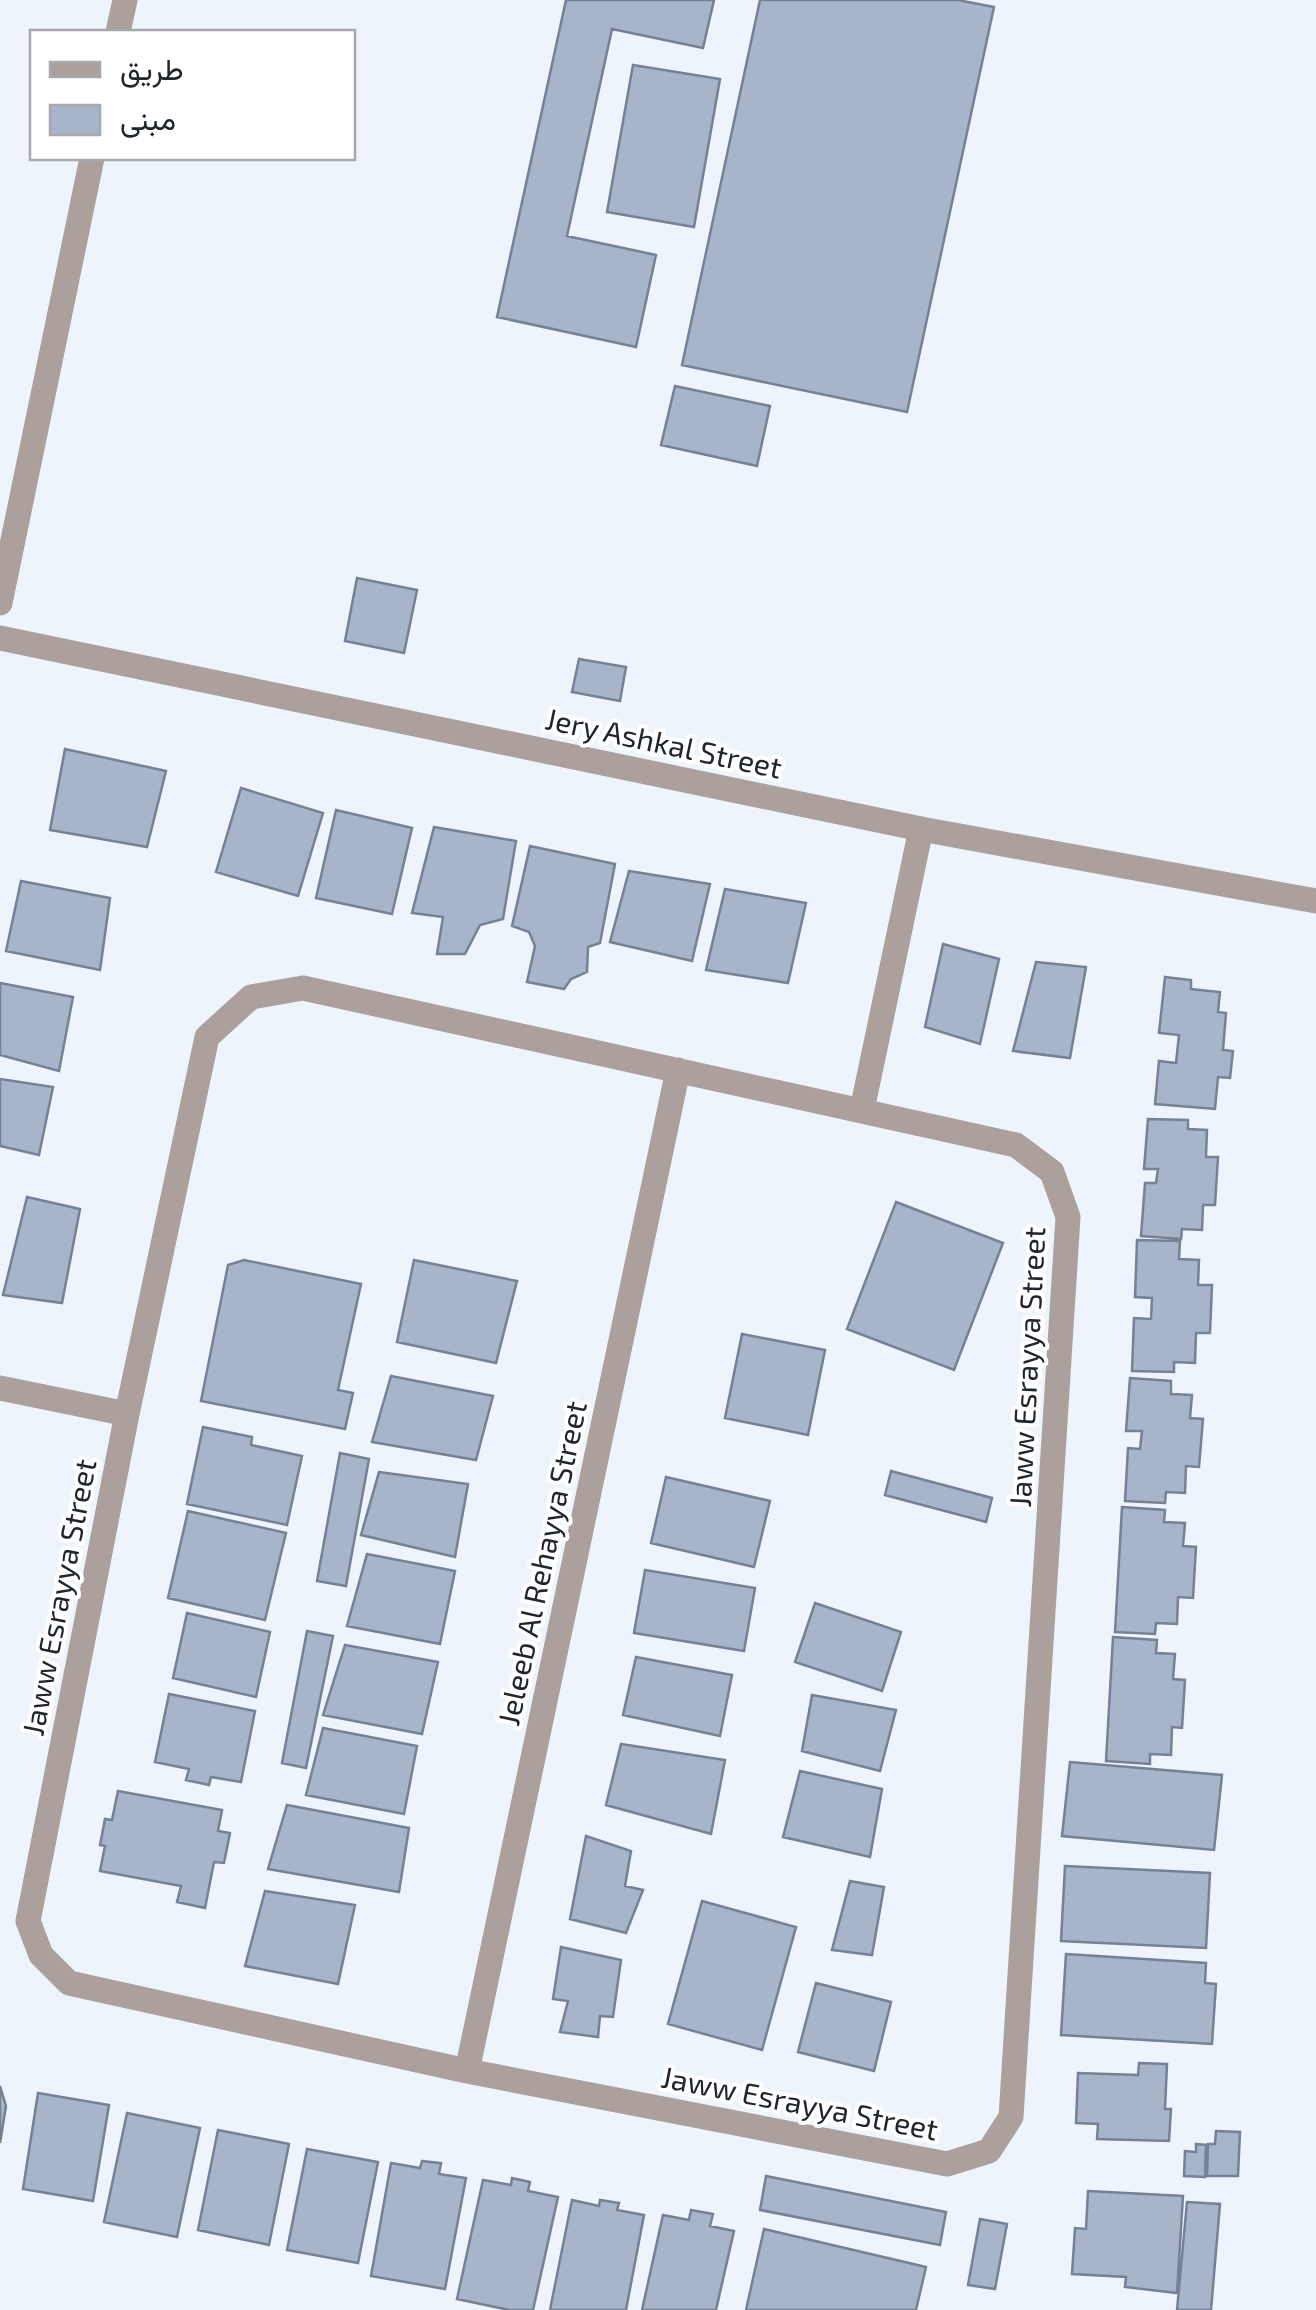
<svg xmlns="http://www.w3.org/2000/svg" width="1316" height="2310" viewBox="0 0 1316 2310" font-family="'Exo 2',Vazirmatn,sans-serif">
	<rect width="100%" height="100%" fill="#eef4fc"/>
	<!-- building -->
	<path fill="#a7b4c9" stroke="#758295" stroke-width="2.5" d="M 566,0 L 714,0 L 703,48 L 612,29 L 567,236 L 656,255 L 636,347 L 497,317 Z
		M 760,0 L 958,0 L 994,7 L 907,412 L 682,365 Z
		M 633,65 L 720,79 L 694,227 L 607,212 Z
		M 675,386 L 770,406 L 757,466 L 661,445 Z
		M 357,578 L 417,590 L 404,653 L 345,641 Z
		M 579,659 L 626,667 L 620,701 L 572,692 Z
		M 65,749 L 166,771 L 147,847 L 50,830 Z
		M 241,788 L 323,813 L 298,896 L 216,872 Z
		M 336,810 L 412,828 L 392,914 L 316,898 Z
		M 434,827 L 516,841 L 503,919 L 480,925 L 465,954 L 437,954 L 443,917 L 412,913 Z
		M 530,846 L 615,864 L 600,943 L 588,947 L 587,972 L 571,979 L 564,989 L 527,982 L 535,946 L 529,932 L 512,926 Z
		M 629,871 L 710,884 L 692,961 L 610,942 Z
		M 21,881 L 110,898 L 100,970 L 6,951 Z
		M 725,889 L 806,903 L 788,983 L 706,970 Z
		M 943,944 L 999,959 L 980,1044 L 925,1027 Z
		M 1036,962 L 1086,967 L 1070,1058 L 1013,1051 Z
		M 1165,977 L 1191,980 L 1191,989 L 1220,992 L 1218,1012 L 1226,1013 L 1223,1050 L 1233,1051 L 1230,1078 L 1218,1077 L 1215,1109 L 1155,1104 L 1159,1061 L 1176,1063 L 1179,1035 L 1159,1033 Z
		M 0,983 L 73,997 L 59,1071 L 0,1055 Z
		M 0,1079 L 53,1087 L 39,1155 L 0,1146 Z
		M 1148,1119 L 1188,1120 L 1188,1129 L 1207,1130 L 1206,1157 L 1218,1157 L 1215,1205 L 1203,1205 L 1202,1230 L 1182,1229 L 1181,1239 L 1141,1236 L 1145,1183 L 1156,1183 L 1158,1169 L 1144,1169 Z
		M 27,1197 L 80,1209 L 62,1303 L 3,1295 Z
		M 896,1202 L 1003,1243 L 954,1370 L 847,1329 Z
		M 1137,1240 L 1180,1241 L 1179,1259 L 1199,1260 L 1198,1285 L 1212,1285 L 1210,1333 L 1196,1333 L 1195,1363 L 1174,1362 L 1174,1372 L 1132,1371 L 1134,1318 L 1151,1319 L 1152,1298 L 1135,1297 Z
		M 244,1260 L 361,1284 L 338,1390 L 353,1393 L 345,1429 L 201,1401 L 228,1265 Z
		M 414,1260 L 517,1281 L 496,1363 L 397,1342 Z
		M 742,1334 L 825,1350 L 808,1435 L 725,1418 Z
		M 391,1376 L 493,1396 L 476,1460 L 372,1442 Z
		M 1130,1378 L 1171,1381 L 1171,1394 L 1192,1395 L 1190,1418 L 1203,1419 L 1199,1467 L 1186,1466 L 1185,1493 L 1166,1492 L 1165,1503 L 1125,1501 L 1128,1448 L 1140,1449 L 1142,1431 L 1126,1431 Z
		M 203,1427 L 252,1437 L 251,1445 L 302,1456 L 287,1525 L 187,1504 Z
		M 340,1453 L 369,1459 L 346,1586 L 317,1581 Z
		M 891,1471 L 992,1498 L 986,1522 L 885,1495 Z
		M 379,1472 L 468,1484 L 455,1557 L 361,1535 Z
		M 666,1477 L 770,1501 L 754,1567 L 651,1543 Z
		M 1122,1507 L 1165,1510 L 1164,1522 L 1185,1523 L 1183,1546 L 1196,1547 L 1193,1598 L 1178,1597 L 1177,1624 L 1156,1623 L 1155,1634 L 1115,1632 Z
		M 188,1511 L 286,1533 L 265,1620 L 168,1598 Z
		M 367,1554 L 455,1571 L 440,1644 L 347,1626 Z
		M 645,1570 L 755,1588 L 744,1651 L 634,1633 Z
		M 815,1603 L 901,1632 L 882,1691 L 795,1662 Z
		M 187,1613 L 270,1632 L 256,1697 L 173,1678 Z
		M 307,1631 L 333,1636 L 306,1768 L 282,1763 Z
		M 1113,1637 L 1157,1640 L 1156,1653 L 1175,1654 L 1173,1679 L 1185,1680 L 1182,1728 L 1172,1727 L 1171,1755 L 1150,1754 L 1150,1764 L 1106,1761 Z
		M 345,1645 L 438,1662 L 422,1734 L 323,1715 Z
		M 636,1657 L 732,1675 L 720,1736 L 623,1715 Z
		M 169,1694 L 255,1711 L 241,1782 L 211,1777 L 209,1785 L 186,1780 L 189,1769 L 155,1762 Z
		M 812,1695 L 896,1710 L 880,1771 L 802,1751 Z
		M 323,1728 L 417,1746 L 404,1814 L 306,1795 Z
		M 621,1744 L 725,1760 L 711,1834 L 606,1805 Z
		M 1070,1762 L 1222,1775 L 1214,1850 L 1062,1836 Z
		M 800,1771 L 882,1789 L 870,1857 L 783,1837 Z
		M 118,1791 L 222,1810 L 218,1831 L 230,1833 L 224,1863 L 214,1862 L 205,1908 L 177,1902 L 181,1886 L 100,1871 L 105,1846 L 100,1845 L 105,1819 L 112,1820 Z
		M 287,1805 L 409,1828 L 399,1892 L 268,1869 Z
		M 586,1836 L 631,1851 L 625,1886 L 643,1890 L 626,1933 L 570,1919 Z
		M 1065,1866 L 1210,1873 L 1206,1948 L 1061,1941 Z
		M 850,1881 L 884,1887 L 872,1955 L 832,1950 Z
		M 265,1891 L 355,1905 L 338,1984 L 245,1966 Z
		M 702,1901 L 796,1927 L 762,2050 L 668,2024 Z
		M 561,1947 L 621,1960 L 613,2017 L 600,2016 L 598,2037 L 560,2032 L 568,2001 L 553,1999 Z
		M 1066,1954 L 1206,1963 L 1205,1983 L 1216,1984 L 1212,2044 L 1061,2035 Z
		M 816,1983 L 891,2002 L 874,2071 L 798,2052 Z
		M 1139,2063 L 1167,2064 L 1165,2109 L 1171,2109 L 1169,2141 L 1097,2139 L 1098,2124 L 1076,2123 L 1078,2073 L 1138,2075 Z
		M 0,2086 L 6,2106 L 0,2143 Z
		M 38,2093 L 109,2105 L 93,2201 L 23,2189 Z
		M 127,2113 L 200,2128 L 177,2237 L 104,2222 Z
		M 218,2130 L 289,2144 L 269,2245 L 198,2230 Z
		M 1216,2131 L 1240,2132 L 1238,2176 L 1207,2176 L 1208,2144 L 1215,2144 Z
		M 1196,2144 L 1206,2145 L 1205,2177 L 1184,2176 L 1185,2151 L 1196,2152 Z
		M 307,2149 L 378,2162 L 358,2263 L 287,2250 Z
		M 422,2161 L 441,2163 L 439,2174 L 466,2178 L 445,2289 L 371,2276 L 391,2163 L 420,2168 Z
		M 766,2176 L 946,2212 L 940,2245 L 760,2210 Z
		M 512,2178 L 530,2182 L 528,2191 L 558,2197 L 533,2310 L 509,2310 L 457,2299 L 483,2180 L 511,2185 Z
		M 1088,2191 L 1183,2196 L 1177,2293 L 1125,2287 L 1126,2277 L 1072,2274 L 1075,2228 L 1086,2229 Z
		M 572,2200 L 599,2206 L 600,2200 L 619,2203 L 617,2210 L 644,2215 L 626,2310 L 550,2310 Z
		M 1187,2202 L 1220,2204 L 1211,2310 L 1177,2310 Z
		M 691,2210 L 713,2214 L 710,2226 L 734,2231 L 716,2310 L 642,2310 L 663,2215 L 689,2220 Z
		M 980,2219 L 1007,2224 L 995,2289 L 968,2285 Z
		M 764,2229 L 926,2267 L 916,2310 L 746,2310 Z"/>
	<g fill="none" stroke-linecap="round" stroke-linejoin="round">
		<!-- minor -->
		<path stroke="#aba09c" stroke-width="25" d="M 118,32 L 125,0
			M 0,603 L 92,158
			M 0,638 L 921,829 L 1316,901
			M 303,988 L 1016,1145 L 1052,1172 L 1068,1217 L 1011,2117 L 989,2151 L 947,2164 L 467,2071 L 69,1983 L 41,1955 L 28,1921 L 127,1414 L 207,1037 L 251,997 Z
			M 862,1110 L 921,829
			M 0,1388 L 127,1414
			M 467,2071 L 678,1070"/>
	</g>
	<g text-anchor="middle" dominant-baseline="central" stroke-width="8" stroke-linejoin="round" paint-order="stroke">
		<!-- street labels -->
		<g font-size="30" fill="#21262e" stroke="#fff">
			<text transform="translate(664 742) rotate(12)">Jery Ashkal Street</text>
			<text transform="translate(1026 1367) rotate(-87)">Jaww Esrayya Street</text>
			<text transform="translate(541 1563) rotate(-78)">Jeleeb Al Rehayya Street</text>
			<text transform="translate(58 1597) rotate(-79)">Jaww Esrayya Street</text>
			<text transform="translate(800 2102) rotate(11)">Jaww Esrayya Street</text>
		</g>
	</g>
	<!-- legend -->
	<rect x="30" y="30" width="325" height="130" fill="#ffffff" stroke="#a6a8ab" stroke-width="2.5"/>
	<rect x="50" y="62" width="50" height="15" fill="#aba09c" stroke="#a6a8ab" stroke-width="2.5"/>
	<text x="120" y="80" font-size="30" fill="#21262e">طريق</text>
	<rect x="50" y="105" width="50" height="30" fill="#a7b4c9" stroke="#a6a8ab" stroke-width="2.5"/>
	<text x="120" y="130" font-size="30" fill="#21262e">مبنى</text>
</svg>
